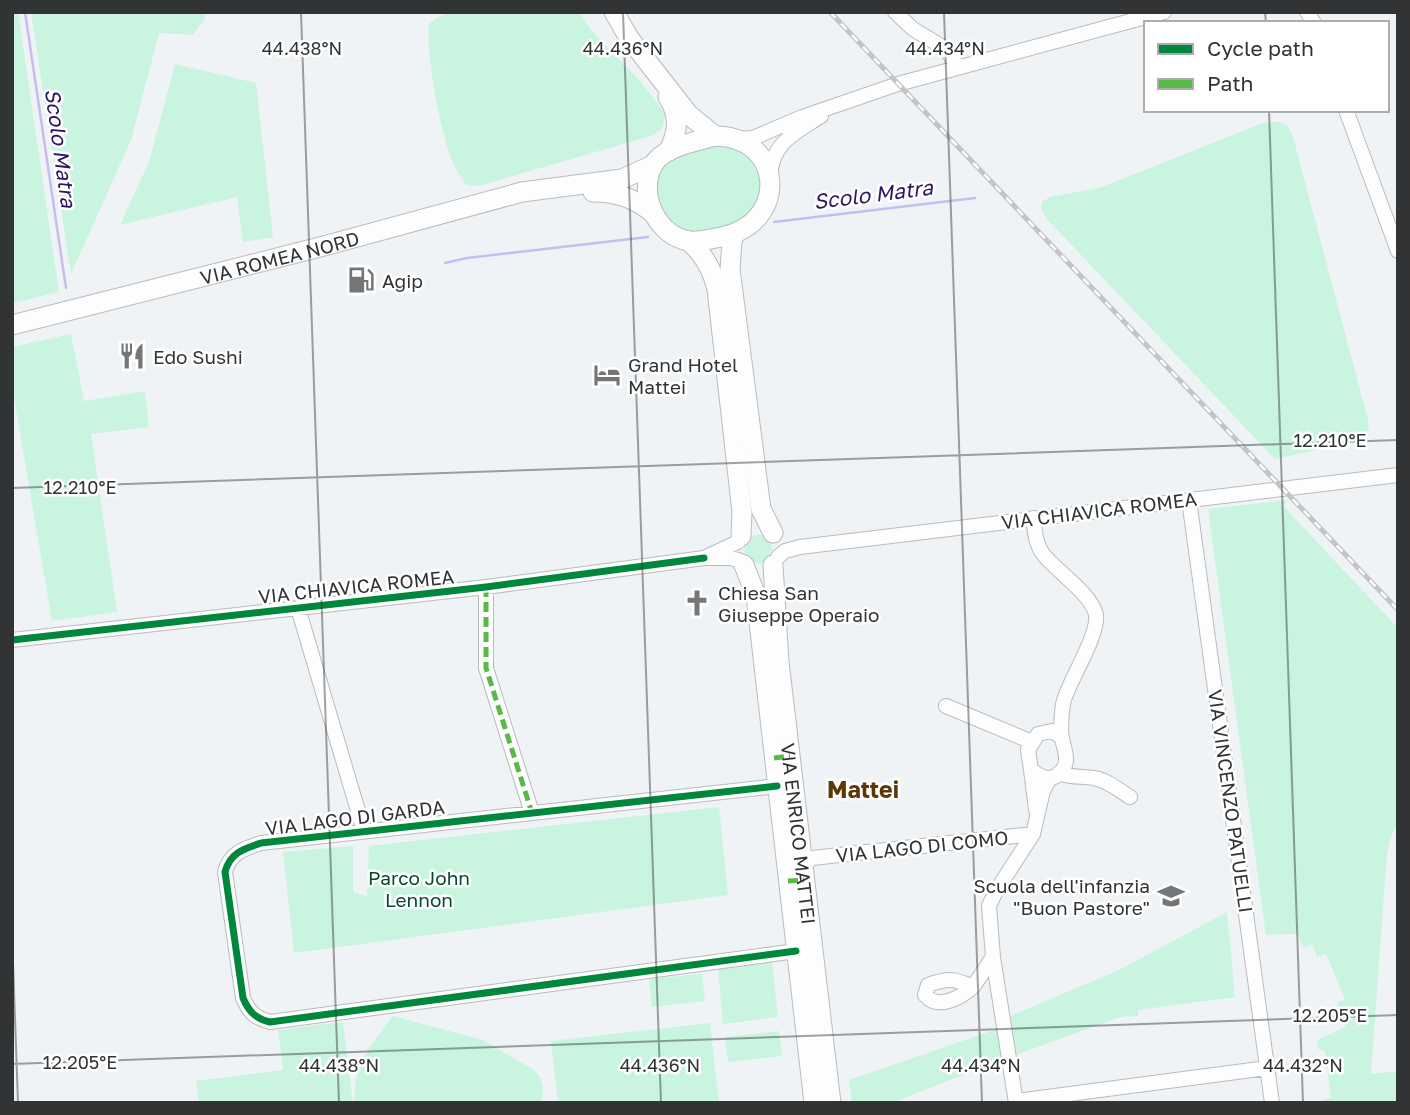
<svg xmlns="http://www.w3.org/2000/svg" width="1410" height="1115" viewBox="0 0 1410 1115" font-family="'Golos Text',sans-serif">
	<rect width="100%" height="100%" fill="#f0f3f5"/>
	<!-- green -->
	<path fill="#c8f4e0" d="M 12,12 L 18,12 L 59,292 L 12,303 Z
		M 31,12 L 204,12 L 205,18 L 193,35 L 159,33 L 131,140 L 71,274 Z
		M 451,12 L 579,12 L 592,31 L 640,81 L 659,105 L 665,115 L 662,129 L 651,136 L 478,186 L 466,185 C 461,177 456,170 452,161 C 441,135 425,50 429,24 L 438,17 Z
		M 175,64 L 256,83 L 273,237 L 243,242 L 237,197 L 120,225 L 149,162 Z
		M 1278,122 L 1286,125 L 1292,133 L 1369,424 L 1367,439 L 1275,459 L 1046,218 L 1041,209 L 1042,202 L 1050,197 L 1099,188 L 1263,123 Z
		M 708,143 L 731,144 L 755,161 L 761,185 L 759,197 L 754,207 L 741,220 L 714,230 L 690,234 L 673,228 L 655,198 L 657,172 L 665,162 Z
		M 71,334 L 84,401 L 145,391 L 149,427 L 91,434 L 117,612 L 52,621 L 12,386 L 12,347 Z
		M 1288,500 L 1283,506 L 1398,628 L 1398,820 L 1390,840 L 1387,854 L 1371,1074 L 1398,1071 L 1398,1103 L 1322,1103 L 1322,1100 L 1331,1098 L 1325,1051 L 1319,1050 L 1317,1040 L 1346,1027 L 1337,1003 L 1345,999 L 1326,954 L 1317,957 L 1312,944 L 1304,948 L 1297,934 L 1266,935 L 1208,509 Z
		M744 549a14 14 0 1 1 28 0a14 14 0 1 1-28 0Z
		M 719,807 L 728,895 L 294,953 L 283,852 L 353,846 L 353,892 L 367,896 L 369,846 Z
		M 1227,912 L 1235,997 L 1138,1010 L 1138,1016 L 1120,1017 L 1016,1055 L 1011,1016 L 1119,970 Z
		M 772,962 L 778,1017 L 723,1024 L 718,968 Z
		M 702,974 L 705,1001 L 652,1007 L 649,979 Z
		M 393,1016 L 483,1040 L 534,1070 C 544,1079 545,1091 540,1103 L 355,1103 C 352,1063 371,1046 393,1016 Z
		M 343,1022 L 353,1103 L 199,1103 L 196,1081 L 283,1070 L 278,1030 Z
		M 710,1023 L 719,1103 L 558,1103 L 551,1041 Z
		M 997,1029 L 1002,1060 L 891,1103 L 852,1103 L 849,1080 Z
		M 779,1031 L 782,1056 L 728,1062 L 725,1037 Z"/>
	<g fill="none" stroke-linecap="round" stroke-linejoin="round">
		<!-- stream -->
		<path stroke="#c5beef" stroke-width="2.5" d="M 25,12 L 66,288
			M 774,222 L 975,198
			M 445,263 L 467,258 L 648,237"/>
		<!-- minor casing -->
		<g stroke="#b9bbbd" stroke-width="16">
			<path id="minor" d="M 895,12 L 913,29 L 946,49 L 958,67
				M 1307,12 L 1314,23
				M 1346,110 L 1398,251
				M 738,139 L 753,138 L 802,117 L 898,84 L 1164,12
				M 770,177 C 772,142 795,133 821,116
				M 1189,500 L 1272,1103
				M 1033,518 C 1035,531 1035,543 1043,554 C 1056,571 1092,594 1096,615 C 1099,634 1070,680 1064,700 C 1062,707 1060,731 1062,738 C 1064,750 1071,762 1060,773 C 1050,783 1040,776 1031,770 L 1028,750 L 1038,734 L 1052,731 L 1061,737
				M 708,556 L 738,542
				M 778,557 L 785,551 L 800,547 L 1398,475
				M 486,587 L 486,668 L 532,813
				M 298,608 L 364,831
				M 12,640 L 486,587 L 704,558 L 731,558 L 741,561
				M 946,706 L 1032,742
				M 1031,770 L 1036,810
				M 1059,773 C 1071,778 1082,776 1094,778 C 1107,780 1119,790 1130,797
				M 777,786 L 261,843 C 243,849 230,853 225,872 L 243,998 C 249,1012 255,1018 270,1022 L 796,951
				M 802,870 L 804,865 L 812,858 L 1033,834
				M 973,987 C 961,997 938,1011 925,995 L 928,985 C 947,978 954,978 973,987 L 993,957
				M 1016,1101 L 1267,1068
				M 1016,1103 L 993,957 L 989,906 L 996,891 L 1033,834 L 1043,791 L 1050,778"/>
		</g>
		<!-- major casing -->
		<g stroke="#b9bbbd" stroke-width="21">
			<g id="major">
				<path d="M 614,12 L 629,38 L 689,115 L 715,136"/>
				<path d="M 668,97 C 680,116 678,132 669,151"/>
				<path d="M 715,136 C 783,136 791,223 721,237 C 711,239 700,242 689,241 C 657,236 637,194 653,165 C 664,146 696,142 715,136 Z"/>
				<path d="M 593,192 C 617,192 634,198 653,213"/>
				<path d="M 735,234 L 732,241 L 730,269 L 761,509 L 773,533"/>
				<path d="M 689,241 C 704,255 712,269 717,289 L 742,512 L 741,536"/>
				<path id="s1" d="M 12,325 L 324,246 L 522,192 L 622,179 L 653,165"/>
				<path d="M 744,565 L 756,596 L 814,1103"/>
				<path id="s2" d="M 773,565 L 779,662 L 831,1103"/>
			</g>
		</g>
		<!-- minor -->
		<use href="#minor" stroke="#fdfdfe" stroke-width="14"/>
		<!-- major -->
		<use href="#major" stroke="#fdfdfe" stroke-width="19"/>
		<!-- rail casing -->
		<g stroke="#c4c4c5" stroke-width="5">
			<path id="rail" d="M 830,12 L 1398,610"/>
		</g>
		<!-- rail -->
		<use href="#rail" stroke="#fff" stroke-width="2.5" stroke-dasharray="8" stroke-linecap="butt"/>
		<!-- quiet -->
		<path stroke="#58b947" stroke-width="5" stroke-dasharray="10 5" stroke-linecap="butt" d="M 486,587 L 486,668 L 532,813
			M 774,758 L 790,756
			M 788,881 L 804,880"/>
		<!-- cycleway casing -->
		<g stroke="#fff" stroke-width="11">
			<path id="cycleway" d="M 12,640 L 486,587 L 704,558
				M 777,786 L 261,843 C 243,849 230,853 225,872 L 243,998 C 249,1012 255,1018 270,1022 L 796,951"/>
		</g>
		<!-- cycleway -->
		<use href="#cycleway" stroke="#00873e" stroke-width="7"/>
	</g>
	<!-- ticks -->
	<path fill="none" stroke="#313334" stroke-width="2" stroke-opacity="0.45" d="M 301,12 L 339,1103M 623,12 L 661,1103M 944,12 L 982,1103M 1265,12 L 1266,23M 1269,110 L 1303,1103M 12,488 L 1398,440M 12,933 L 18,1103M 12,1064 L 1398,1015"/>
	<!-- icons -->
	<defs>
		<g id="fuel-bare" transform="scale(2.1)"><path d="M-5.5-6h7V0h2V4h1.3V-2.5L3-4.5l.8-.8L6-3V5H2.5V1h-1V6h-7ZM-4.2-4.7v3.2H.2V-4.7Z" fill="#747678" stroke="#fff" stroke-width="2.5" paint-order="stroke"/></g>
		<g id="restaurant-bare" transform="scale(2.1)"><path d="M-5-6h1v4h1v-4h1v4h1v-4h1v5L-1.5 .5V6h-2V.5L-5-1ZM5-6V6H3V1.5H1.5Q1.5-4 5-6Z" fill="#747678" stroke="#fff" stroke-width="2.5" paint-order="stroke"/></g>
		<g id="hotel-bare" transform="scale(2.1)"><path d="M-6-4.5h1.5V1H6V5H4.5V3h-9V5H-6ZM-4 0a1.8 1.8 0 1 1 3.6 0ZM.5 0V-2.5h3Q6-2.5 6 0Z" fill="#747678" stroke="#fff" stroke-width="2.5" paint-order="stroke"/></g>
		<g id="church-bare" transform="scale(2.1)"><path d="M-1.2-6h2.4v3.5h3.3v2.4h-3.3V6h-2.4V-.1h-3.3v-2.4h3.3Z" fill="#747678" stroke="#fff" stroke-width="2.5" paint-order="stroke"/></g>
		<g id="school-bare" transform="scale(2.1)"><path d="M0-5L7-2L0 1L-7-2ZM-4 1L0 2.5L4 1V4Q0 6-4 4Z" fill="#747678" stroke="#fff" stroke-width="2.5" paint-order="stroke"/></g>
	</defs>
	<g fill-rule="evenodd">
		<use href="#fuel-bare" x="361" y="280"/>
		<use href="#restaurant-bare" x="132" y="356"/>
		<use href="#hotel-bare" x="607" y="375"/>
		<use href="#church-bare" x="697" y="603"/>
		<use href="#school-bare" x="1171" y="896"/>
	</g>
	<g text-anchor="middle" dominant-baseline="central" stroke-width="5" stroke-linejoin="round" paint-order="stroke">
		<!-- street labels -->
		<g font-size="19" fill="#313334" stroke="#fff">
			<text stroke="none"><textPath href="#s1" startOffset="276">VIA ROMEA NORD</textPath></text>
			<text transform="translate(1099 510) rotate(-7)">VIA CHIAVICA ROMEA</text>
			<text transform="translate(356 586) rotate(-6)">VIA CHIAVICA ROMEA</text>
			<text transform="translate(1231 801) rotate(82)">VIA VINCENZO PATUELLI</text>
			<text transform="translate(355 817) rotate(-7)">VIA LAGO DI GARDA</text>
			<text stroke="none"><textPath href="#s2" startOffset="270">VIA ENRICO MATTEI</textPath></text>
			<text transform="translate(922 846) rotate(-6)">VIA LAGO DI COMO</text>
		</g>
		<!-- poi labels -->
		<g font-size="19" fill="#313334" stroke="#fff" text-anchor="start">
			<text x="382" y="280">Agip</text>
			<text x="153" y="356">Edo Sushi</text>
			<text x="628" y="364">Grand Hotel<tspan x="628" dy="22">Mattei</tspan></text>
			<text x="718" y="592">Chiesa San<tspan x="718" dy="22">Giuseppe Operaio</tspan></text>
			<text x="1150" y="885" text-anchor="end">Scuola dell'infanzia<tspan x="1150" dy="22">"Buon Pastore"</tspan></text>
		</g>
		<!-- park labels -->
		<g font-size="19" fill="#054931" stroke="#fff">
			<text x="419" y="877">Parco John<tspan x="419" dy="22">Lennon</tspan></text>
		</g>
		<!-- water labels -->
		<g font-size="21" font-style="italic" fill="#2e1462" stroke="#fff">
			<text transform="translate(61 148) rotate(82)">Scolo Matra</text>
			<text transform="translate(873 194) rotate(-7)">Scolo Matra</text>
		</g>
		<!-- quarter labels -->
		<g font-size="23" font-weight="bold" fill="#5d3706" stroke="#fff">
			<text x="863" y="789">Mattei</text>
		</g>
	</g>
	<g font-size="18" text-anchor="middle" fill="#313334" stroke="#fff" stroke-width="5" stroke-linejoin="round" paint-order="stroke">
		<text x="302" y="55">44.438°N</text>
		<text x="623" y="55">44.436°N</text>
		<text x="945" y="55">44.434°N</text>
		<text x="1330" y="447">12.210°E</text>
		<text x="80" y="494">12.210°E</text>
		<text x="1330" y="1022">12.205°E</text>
		<text x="80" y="1069">12.205°E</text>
		<text x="339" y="1072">44.438°N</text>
		<text x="660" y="1072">44.436°N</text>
		<text x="981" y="1072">44.434°N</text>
		<text x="1303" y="1072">44.432°N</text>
	</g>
	<!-- border -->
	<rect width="1410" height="1115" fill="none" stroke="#313334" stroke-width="28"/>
	<!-- legend -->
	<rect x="1144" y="21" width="245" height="91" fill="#ffffff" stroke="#adadae" stroke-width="2"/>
	<rect x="1158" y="44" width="35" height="10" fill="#00873e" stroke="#adadae" stroke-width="2"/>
	<text x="1207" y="56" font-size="21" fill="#313334">Cycle path</text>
	<rect x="1158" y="79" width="35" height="10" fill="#58b947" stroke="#adadae" stroke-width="2"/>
	<text x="1207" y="91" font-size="21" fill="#313334">Path</text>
</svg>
